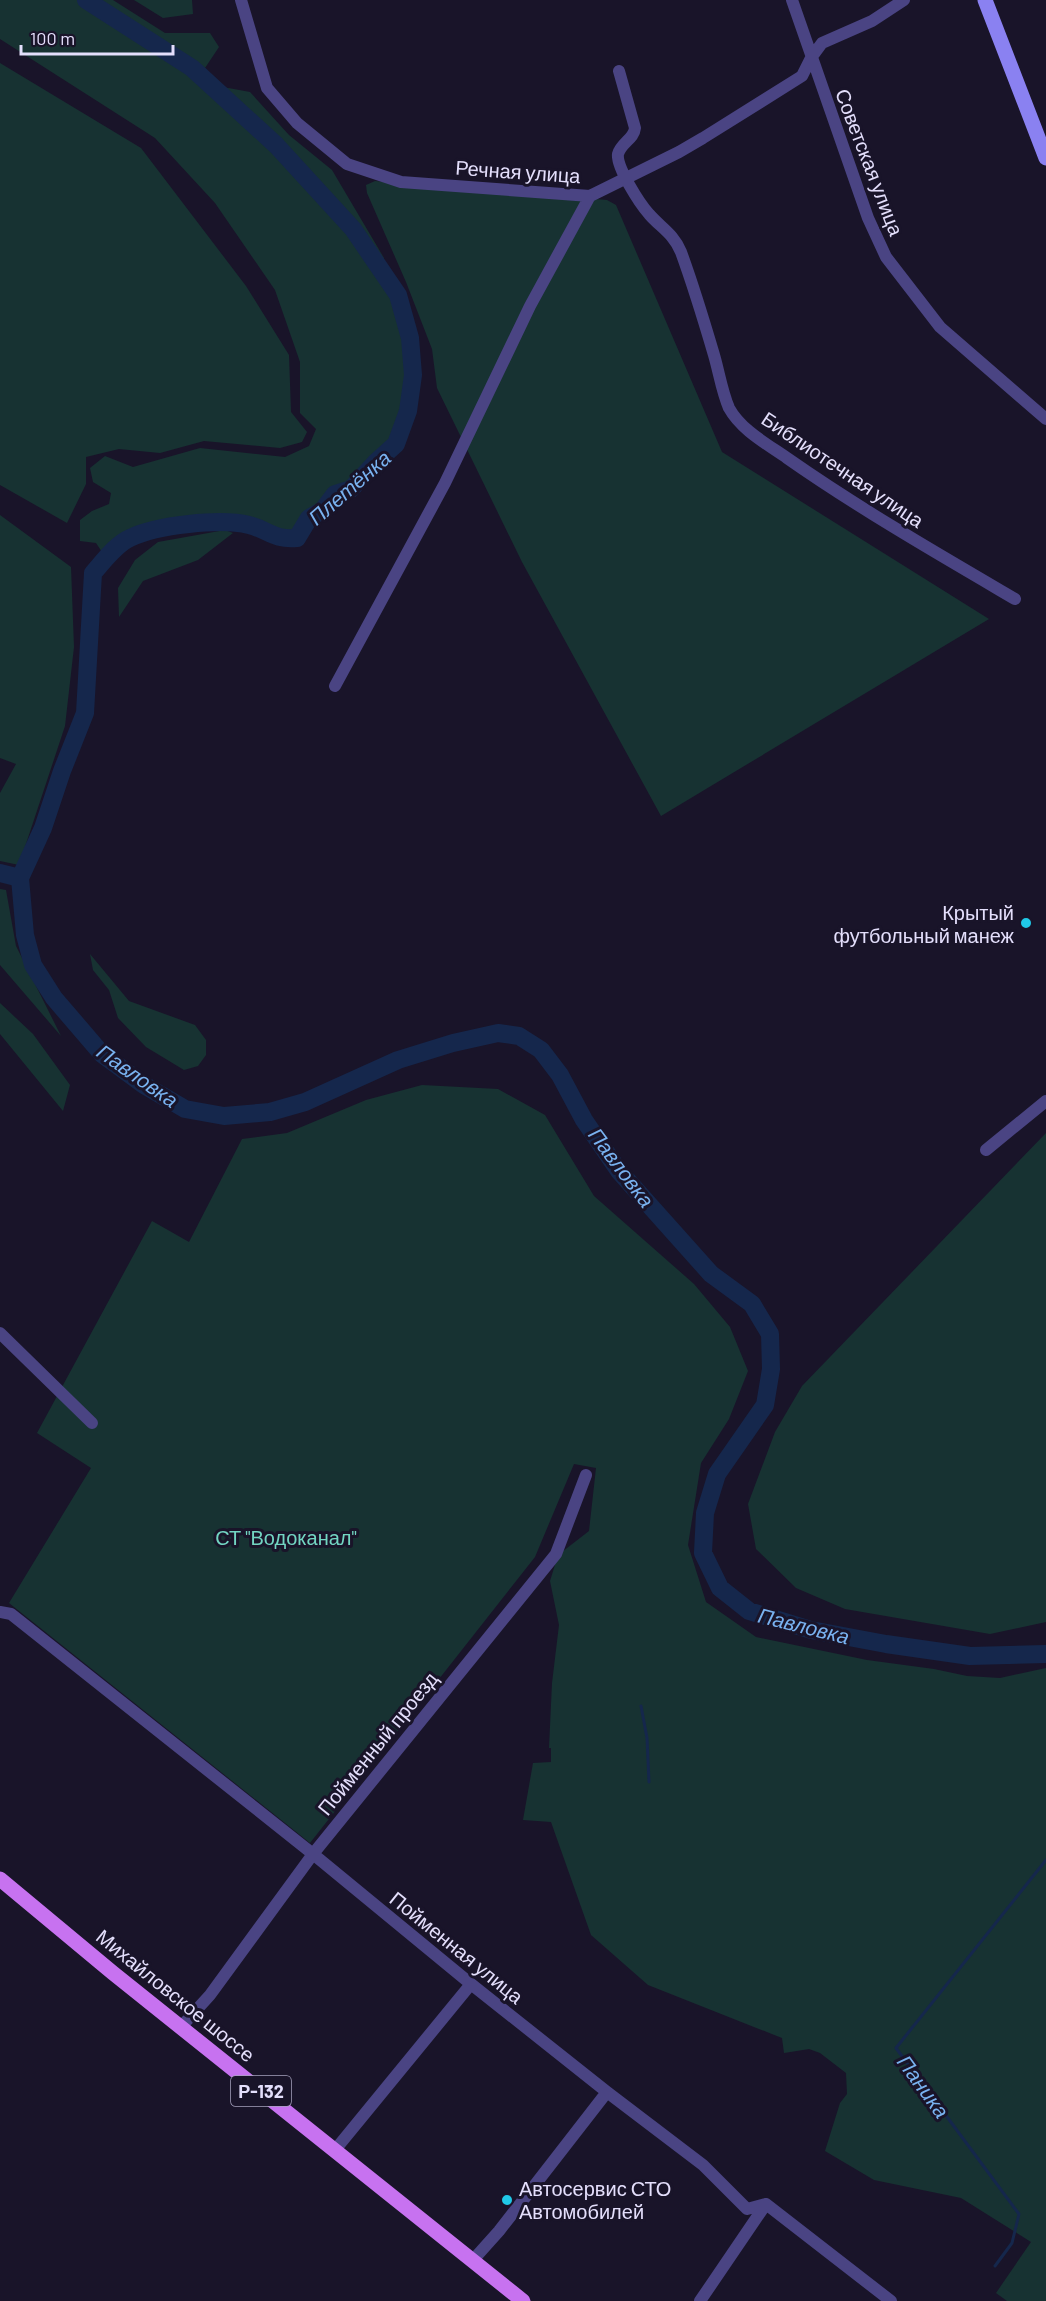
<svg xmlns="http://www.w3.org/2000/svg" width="1046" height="2301" viewBox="0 0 1046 2301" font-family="Barlow,sans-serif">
	<rect width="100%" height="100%" fill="#191429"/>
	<!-- green -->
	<path fill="#173232" d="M 0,0 L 113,0 L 165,33 L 210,33 L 219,47 L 205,68 L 223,87 L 250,92 L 289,135 L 332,170 L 384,258 L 385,276 L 398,295 L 410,338 L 413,375 L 408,411 L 396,444 L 375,463 L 351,489 L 335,494 L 323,510 L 309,518 L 297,538 L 281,539 L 248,525 L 203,523 L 165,527 L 128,538 L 106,558 L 96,543 L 80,541 L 80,520 L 92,511 L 109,504 L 111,493 L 93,482 L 90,468 L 105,456 L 133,467 L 200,448 L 285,457 L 309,446 L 316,429 L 300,413 L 300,362 L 275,290 L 215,203 L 155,138 L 0,39 Z
		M 134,0 L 192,0 L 193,14 L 163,18 Z
		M 0,63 L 141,148 L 246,286 L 289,355 L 291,412 L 307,432 L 302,442 L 280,448 L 204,441 L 160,453 L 119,449 L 86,457 L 86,484 L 67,523 L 0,485 Z
		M 375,181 L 607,200 L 616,205 L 722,452 L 989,619 L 661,816 L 522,562 L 437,388 L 432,349 L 406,282 L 367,193 L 366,185 Z
		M 0,515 L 71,567 L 74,647 L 65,726 L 19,865 L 0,861 L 0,793 L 16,764 L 0,758 Z
		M 225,530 L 233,533 L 198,560 L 143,581 L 119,617 L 118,588 L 135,560 L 158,542 Z
		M 0,889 L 6,890 L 16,946 L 61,1036 L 0,965 Z
		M 90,954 L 129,1001 L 195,1025 L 206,1040 L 206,1055 L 198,1066 L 184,1070 L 146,1047 L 118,1018 L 109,990 L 93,970 Z
		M 0,1003 L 33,1034 L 70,1085 L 63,1111 L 0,1034 Z
		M 422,1085 L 498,1089 L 545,1115 L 594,1196 L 694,1284 L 730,1327 L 748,1371 L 729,1419 L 701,1463 L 688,1545 L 706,1602 L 756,1637 L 867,1660 L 934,1669 L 967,1676 L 1000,1678 L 1046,1668 L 1046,2301 L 1007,2301 L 996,2293 L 1031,2242 L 961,2198 L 874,2180 L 825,2151 L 840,2103 L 847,2094 L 846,2073 L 820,2053 L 809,2049 L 784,2053 L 782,2038 L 648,1985 L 591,1935 L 551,1822 L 523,1820 L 533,1763 L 551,1762 L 551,1748 L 549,1748 L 552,1683 L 559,1625 L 550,1581 L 558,1555 L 589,1531 L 596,1468 L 574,1464 L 535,1557 L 310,1843 L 9,1603 L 91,1468 L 37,1433 L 152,1221 L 189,1242 L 242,1139 L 287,1133 L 366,1100 Z
		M 1046,1133 L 1046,1622 L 990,1634 L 845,1609 L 796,1588 L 756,1549 L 748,1504 L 775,1432 L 802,1386 Z"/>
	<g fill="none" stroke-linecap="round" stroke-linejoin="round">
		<!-- stream -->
		<path stroke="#15274c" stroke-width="3" d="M 641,1706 L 647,1738 L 649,1782
			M 995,2266 L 1012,2243 L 1019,2214 L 896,2048 L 1046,1860"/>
		<!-- river -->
		<path stroke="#15274c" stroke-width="18" d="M 86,0 L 192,68 L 276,145 L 353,229 L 398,295 L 410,338 L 413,375 L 408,411 L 396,444 L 375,463 L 351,489 L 335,494 L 323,510 L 309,518 L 297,538 C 273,540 269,530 249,525 C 221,518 156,525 130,538 C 116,544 103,562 93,573 L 85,713 L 62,771 L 43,828 L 20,878 L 25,935 L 33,965 L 54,998 L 102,1054 L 144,1085 L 185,1109 L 224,1116 L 270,1112 L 305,1102 L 398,1060 L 453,1043 L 498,1033 L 519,1036 L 541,1050 L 560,1075 L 584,1120 L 619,1171 L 711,1274 L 752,1304 L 770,1334 L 771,1369 L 765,1405 L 717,1474 L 705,1513 L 703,1553 L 720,1588 L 749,1611 L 811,1630 L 886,1644 L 970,1656 L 1046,1654
			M 0,873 L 20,878"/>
		<!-- street -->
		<path stroke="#4a4483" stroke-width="12" d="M 241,0 L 267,88 L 297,123 L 347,164 L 401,182 L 590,196 L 679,152 L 703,138 L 802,76 L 811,58 L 822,43 L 872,21 L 904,0
			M 792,0 L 868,218 L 886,257 L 940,327 L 1046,419
			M 619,71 L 635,128 C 634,139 621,143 618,154 C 616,167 640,204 649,214 C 660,227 674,234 681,252 C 693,285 704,321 714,355 C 719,372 722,392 729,408 C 741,430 767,444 787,458 C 860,509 938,554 1015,599
			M 335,686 L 445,483 L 530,306 L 590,196
			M 986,1150 L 1046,1101
			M 0,1333 L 92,1423
			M 0,1612 L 11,1614 L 313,1854 L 471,1984 L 607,2092 L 703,2165 L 747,2209 L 766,2204 L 891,2301
			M 181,2027 L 210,1995 L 313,1854 L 556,1554 L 586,1475
			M 335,2150 L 471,1984
			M 473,2260 L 499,2231 L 607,2092
			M 700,2301 L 766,2204"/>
		<!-- secondary -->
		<path stroke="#8a81f1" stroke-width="15" d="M 985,0 L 1046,158"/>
		<!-- primary -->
		<path stroke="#c772f0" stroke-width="15" d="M 0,1879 L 113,1973 L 523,2301"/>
	</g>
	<!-- markers -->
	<g fill="#20c8e7" stroke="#191429" stroke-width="2">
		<circle cx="1026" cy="923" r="6"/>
		<circle cx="507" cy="2200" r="6"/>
	</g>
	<g text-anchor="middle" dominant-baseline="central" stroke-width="6" stroke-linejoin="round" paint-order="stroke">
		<!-- shield labels -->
		<rect fill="#191429" stroke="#a7a2bd" stroke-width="1.5" x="231" y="2076" width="60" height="30" rx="4.5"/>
		<g font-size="18" font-weight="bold" fill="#e4dffc">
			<text x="261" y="2091">Р-132</text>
		</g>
		<!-- street labels -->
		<g font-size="20" fill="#e4dffc" stroke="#191429">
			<text transform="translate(870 162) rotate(69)">Советская улица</text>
			<text transform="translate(518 171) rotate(4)">Речная улица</text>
			<text transform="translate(843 469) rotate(34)">Библиотечная улица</text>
			<text transform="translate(377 1743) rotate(-51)">Пойменный проезд</text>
			<text transform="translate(457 1947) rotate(39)">Пойменная улица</text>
			<text transform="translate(176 1995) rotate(39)">Михайловское шоссе</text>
		</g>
		<!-- poi labels -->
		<g font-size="20" fill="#e4dffc" stroke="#191429" text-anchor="end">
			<text x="1014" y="912">Крытый<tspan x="1014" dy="23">футбольный манеж</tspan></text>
			<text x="519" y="2188" text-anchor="start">Автосервис СТО<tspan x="519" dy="23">Автомобилей</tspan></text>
		</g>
		<!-- park labels -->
		<g font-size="20" fill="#72d5c2" stroke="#191429">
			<text x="286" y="1537">СТ "Водоканал"</text>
		</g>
		<!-- water labels -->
		<g font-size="21" font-style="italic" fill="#79b2f0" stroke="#191429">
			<text transform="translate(349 487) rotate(-41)">Плетёнка</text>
			<text transform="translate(138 1075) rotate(35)">Павловка</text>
			<text transform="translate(622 1167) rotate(53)">Павловка</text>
			<text transform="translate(804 1625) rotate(14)">Павловка</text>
			<text transform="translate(924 2086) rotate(54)">Паника</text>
		</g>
	</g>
	<!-- scale -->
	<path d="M21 45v9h152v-9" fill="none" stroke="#e4dffc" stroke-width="3"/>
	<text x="30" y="45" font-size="18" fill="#e4dffc" stroke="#191429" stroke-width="4.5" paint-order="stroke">100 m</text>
</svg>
